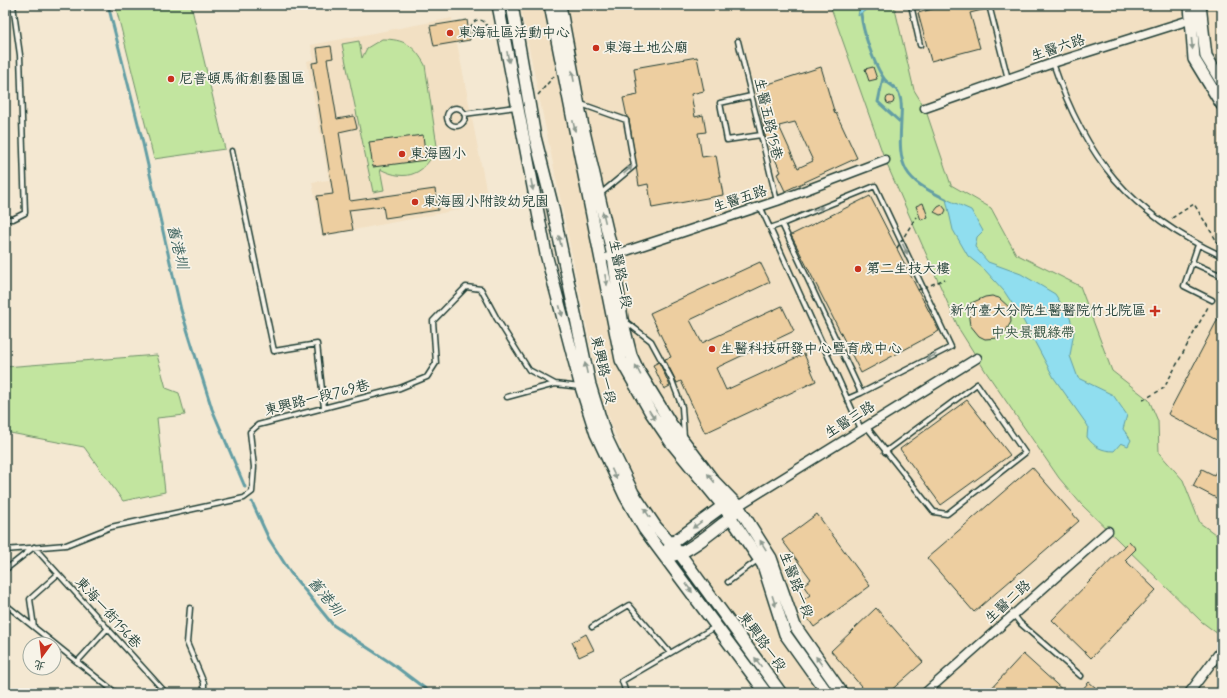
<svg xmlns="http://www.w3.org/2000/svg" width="1227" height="698" viewBox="0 0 1227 698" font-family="Mynerve,'LXGW WenKai TC',sans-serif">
	<rect width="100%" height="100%" fill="#f4e8d2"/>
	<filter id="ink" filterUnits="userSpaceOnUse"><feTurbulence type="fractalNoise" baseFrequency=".025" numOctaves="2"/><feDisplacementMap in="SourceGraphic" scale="8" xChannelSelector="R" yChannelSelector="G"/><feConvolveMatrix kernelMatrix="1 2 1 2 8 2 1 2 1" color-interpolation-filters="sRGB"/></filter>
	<g filter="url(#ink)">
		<!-- built -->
		<path fill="#f2e0c3" d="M 520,5 L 1222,5 L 1222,693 L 791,693 L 638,493 L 602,399 Z
			M 452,18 L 489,204 L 322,236 L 312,182 L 329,180 L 307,61 L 314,59 L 311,45 Z"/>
		<!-- green -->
		<path fill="#c2e59f" stroke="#70916a" d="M 133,5 L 191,5 L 225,149 L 154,159 L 116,8 Z
			M 830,5 L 894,5 L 914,90 L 925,108 L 951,185 L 991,208 L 1016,254 L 1080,286 L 1112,371 L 1149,400 L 1158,421 L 1159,453 L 1183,480 L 1200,523 L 1222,539 L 1222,637 L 1202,622 L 1081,504 L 1059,478 L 986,372 L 959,329 L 885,160 Z
			M 382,39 C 404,39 414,45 425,65 L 437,146 C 426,174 407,183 380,169 L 384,190 L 373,192 L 342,44 L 359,41 L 362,58 L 367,48 Z
			M 157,355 L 166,388 L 179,393 L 185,415 L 157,418 L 165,492 L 123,501 L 84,447 L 5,432 L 5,367 Z"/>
		<!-- water -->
		<path fill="#90deef" stroke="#639ea4" d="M 860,5 L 867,5 L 866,10 L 858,16 Z
			M 946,199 L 971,210 L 983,231 L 977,237 L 975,247 L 988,262 L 1021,274 L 1055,294 L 1070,318 L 1074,331 L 1070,356 L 1078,378 L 1113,395 L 1127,415 L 1123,429 L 1131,440 L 1128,446 L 1121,443 L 1114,451 C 1102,451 1094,447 1087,437 L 1088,426 L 1054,378 L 1023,320 L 1004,291 L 984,269 L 968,256 L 953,230 Z"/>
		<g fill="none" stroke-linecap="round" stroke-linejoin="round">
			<!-- stream -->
			<path stroke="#639ea4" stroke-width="3" d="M 108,5 L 141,135 L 181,310 L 212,409 L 245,487
				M 861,14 C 863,32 873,62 883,77 C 887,85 896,85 899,94 C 903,103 901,111 901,121 C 898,168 903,179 946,199
				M 883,78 L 878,102 L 900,122
				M 252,502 L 269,539 L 290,572 L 333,625 L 391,663 L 431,693"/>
		</g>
		<!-- building -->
		<path fill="#edcea0" stroke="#1f3d34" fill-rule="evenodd" d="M 939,5 L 986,5 L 986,9 L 970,13 L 980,48 L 931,61 L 918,13 L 939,7 Z
			M 467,20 L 470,40 L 434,46 L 430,26 Z
			M 331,46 L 333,58 L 327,59 L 337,119 L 354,116 L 357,128 L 339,132 L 350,201 L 435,189 L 438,210 L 385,218 L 383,206 L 349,210 L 353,230 L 323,235 L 317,196 L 333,194 L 312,63 L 319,62 L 317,48 Z
			M 697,57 L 704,91 L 691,94 L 695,117 L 703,115 L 706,132 L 698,133 L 702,157 L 716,155 L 723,195 L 652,208 L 648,184 L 639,186 L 629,119 L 627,117 L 623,98 L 638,95 L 634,68 Z
			M 821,67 L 835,114 L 836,113 L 857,158 L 785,191 L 777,174 L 781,172 L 766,140 L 756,88 ZM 795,122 L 813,161 L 798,168 L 779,126 Z
			M 873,67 L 877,79 L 869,81 L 865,69 Z
			M886 100a4 4 0 1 1 8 0a4 4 0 1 1-8 0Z
			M 423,135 L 426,160 L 373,167 L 369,142 Z
			M 870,196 L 939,331 L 861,373 L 791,235 Z
			M 923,203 L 928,217 L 921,220 L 916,206 Z
			M 942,205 L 946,210 L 944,214 L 940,215 L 934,212 L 938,207 Z
			M 760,262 L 770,282 L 690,320 L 702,343 L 782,306 L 794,331 L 716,368 L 726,390 L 804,354 L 816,381 L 705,433 L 681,381 L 677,383 L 665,359 L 671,357 L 650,313 Z
			M 992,296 L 999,298 L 1010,308 L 1011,322 L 1004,334 L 999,338 L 985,339 L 979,336 L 970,325 L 969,319 L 971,308 L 969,304 L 985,297 Z
			M 1222,311 L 1222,443 L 1168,414 Z
			M 659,362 L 670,386 L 664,389 L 653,365 Z
			M 967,400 L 1010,455 L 941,505 L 900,449 Z
			M 1222,461 L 1222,501 L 1193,486 L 1202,469 L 1214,475 Z
			M 1032,467 L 1079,521 L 974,612 L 927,558 Z
			M 817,514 L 870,586 L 814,627 L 804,613 L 808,609 L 802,601 L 810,595 L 803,585 L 811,579 L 782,540 Z
			M 1129,541 L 1136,549 L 1125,560 L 1156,590 L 1091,658 L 1052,620 Z
			M 876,608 L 923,662 L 888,693 L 867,693 L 831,651 Z
			M 586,634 L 594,650 L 579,657 L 572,642 Z
			M 1023,654 L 1066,693 L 987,693 Z
			M 1089,682 L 1102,693 L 1079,693 Z"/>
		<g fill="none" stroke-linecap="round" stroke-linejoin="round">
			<!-- lane casing -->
			<g stroke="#1f3d34" stroke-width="7">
				<path id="lane" d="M 911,5 L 920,45
					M 989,5 L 1008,79
					M 738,41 L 777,201
					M 1053,63 C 1085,158 1130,214 1222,256
					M 751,96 L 720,103 L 727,140 L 761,135
					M 581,104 L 626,120 L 634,166 L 599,195
					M447 117a9 9 0 1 1 18 0a9 9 0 1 1-18 0Z
					M 464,114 L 516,107
					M 232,151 L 274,351 L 317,344 L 324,408
					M 760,206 L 861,429
					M 5,219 L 13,219 L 25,213 L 20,55 L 13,5
					M 782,224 L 875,186 L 951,347 L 861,393
					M 770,228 L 782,224 L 861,393 L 847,399
					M 1198,245 L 1184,286 L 1212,300
					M 1193,263 L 1222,276
					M 625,321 L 651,341 L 671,378 L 682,407 L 684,437
					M 507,397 L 555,384
					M 866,426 L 934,512 L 947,514 L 1025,453 L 977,384 L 885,452
					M 5,550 L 66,545 L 111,527 L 244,498 L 252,492 L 254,467 L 250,432 L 258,425 L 400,388 L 427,377 L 436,363 L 433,321 L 466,287 L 481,289 L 497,319 L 529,370 L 555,384 L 580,387
					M 5,570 L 34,547 L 166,693
					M 728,582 L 759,559
					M 5,604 L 116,693
					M 190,608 L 187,643 L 204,683 L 204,693
					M 1014,615 L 1020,623 L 1081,676
					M 34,627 L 30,599 L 58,574
					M 592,627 L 629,605 L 670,653
					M 77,662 L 108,628
					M 626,693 L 622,681 L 715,627"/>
			</g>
			<!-- street casing -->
			<g stroke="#1f3d34" stroke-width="11">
				<path id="street" d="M 925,108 L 1053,63 L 1196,18
					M 608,257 L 777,201 L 885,160
					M 738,506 L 977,358
					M 925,693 L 1108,531
					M 1189,693 L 1222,649"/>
			</g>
			<!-- secondary casing -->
			<g stroke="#1f3d34" stroke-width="14">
				<path id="secondary" d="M 498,5 L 546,254 L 581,387 L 596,434 L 625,496 L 644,529 L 766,693
					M 512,5 L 535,137 L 552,204 L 590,385 L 606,437 L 633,493 L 656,527 L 680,554 L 781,693
					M 550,5 L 621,360 L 651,413 L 670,441 L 723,506 L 763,565 L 785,634 L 827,693
					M 560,5 L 583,127 L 613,256 L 622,319 L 631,355 L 638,370 L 671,424 L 713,480 L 738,506 L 771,558 L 795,626 L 842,693
					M 1190,5 L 1194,59 L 1222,105
					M 1200,5 L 1206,56 L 1222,82
					M 668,550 L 671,544 L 723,506 L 731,506
					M 674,555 C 688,553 717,528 730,518 L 734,513"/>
			</g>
			<!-- path -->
			<path stroke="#1f3d34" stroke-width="1.5" stroke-dasharray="4 3" stroke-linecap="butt" d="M471 28a8 8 0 1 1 16 0a8 8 0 1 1-16 0Z
				M 538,95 L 554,76
				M 1172,218 L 1194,204 L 1221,248
				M 1143,400 L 1164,388 L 1209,305"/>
			<!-- lane -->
			<use href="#lane" stroke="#f7f3e8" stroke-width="4"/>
			<!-- street -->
			<use href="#street" stroke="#f7f3e8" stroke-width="8"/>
			<!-- secondary -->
			<use href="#secondary" stroke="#f7f3e8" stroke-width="11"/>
			<!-- path-bridge -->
			<path stroke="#1f3d34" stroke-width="1.5" stroke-dasharray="4 3" stroke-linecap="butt" d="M 897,248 L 916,217
				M 918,290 L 945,279"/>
		</g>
		<!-- one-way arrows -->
		<defs><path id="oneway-solid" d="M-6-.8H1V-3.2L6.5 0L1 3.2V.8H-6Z"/></defs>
		<g fill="#8b988e">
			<use href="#oneway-solid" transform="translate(1192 44) rotate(84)"/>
			<use href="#oneway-solid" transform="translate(508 57) rotate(79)"/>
			<use href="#oneway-solid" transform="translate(573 76) rotate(-101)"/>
			<use href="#oneway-solid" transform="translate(574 126) rotate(78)"/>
			<use href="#oneway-solid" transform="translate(628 170) rotate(-43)"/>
			<use href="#oneway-solid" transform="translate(532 185) rotate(79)"/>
			<use href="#oneway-solid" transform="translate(818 209) rotate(-23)"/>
			<use href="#oneway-solid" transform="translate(604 217) rotate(-103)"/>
			<use href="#oneway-solid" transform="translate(560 241) rotate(-102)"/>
			<use href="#oneway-solid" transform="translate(905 249) rotate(65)"/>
			<use href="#oneway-solid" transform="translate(606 280) rotate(79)"/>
			<use href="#oneway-solid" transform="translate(561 311) rotate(75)"/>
			<use href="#oneway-solid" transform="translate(931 357) rotate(153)"/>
			<use href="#oneway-solid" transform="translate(586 368) rotate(-102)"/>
			<use href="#oneway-solid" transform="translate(638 370) rotate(-118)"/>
			<use href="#oneway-solid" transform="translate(652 415) rotate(57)"/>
			<use href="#oneway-solid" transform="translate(614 474) rotate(65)"/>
			<use href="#oneway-solid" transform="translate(711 478) rotate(-129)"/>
			<use href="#oneway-solid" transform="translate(647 513) rotate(-123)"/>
			<use href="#oneway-solid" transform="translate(697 525) rotate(144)"/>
			<use href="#oneway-solid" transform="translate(763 545) rotate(-122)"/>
			<use href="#oneway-solid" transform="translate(689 588) rotate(54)"/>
			<use href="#oneway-solid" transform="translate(774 601) rotate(72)"/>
			<use href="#oneway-solid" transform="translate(819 661) rotate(-125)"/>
			<use href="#oneway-solid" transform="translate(758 662) rotate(-126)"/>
		</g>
	</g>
	<!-- markers -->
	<g fill="#c8321e" stroke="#f7f3e8" stroke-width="1.5">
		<circle cx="450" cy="33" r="4"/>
		<circle cx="596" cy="48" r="4"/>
		<circle cx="171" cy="79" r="4"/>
		<circle cx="402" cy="154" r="4"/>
		<circle cx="415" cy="202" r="4"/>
		<circle cx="858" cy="269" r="4"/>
		<path d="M1153 305h4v4h4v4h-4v4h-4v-4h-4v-4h4z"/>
		<circle cx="712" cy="349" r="4"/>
	</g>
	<g text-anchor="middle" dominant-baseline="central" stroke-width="3.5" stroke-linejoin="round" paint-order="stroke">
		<!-- poi labels -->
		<g font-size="14" fill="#1f3d34" stroke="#f7f3e8" text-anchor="start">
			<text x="458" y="33">東海社區活動中心</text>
			<text x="604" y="48">東海土地公廟</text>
			<text x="179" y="79">尼普頓馬術創藝園區</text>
			<text x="410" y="154">東海國小</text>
			<text x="423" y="202">東海國小附設幼兒園</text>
			<text x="866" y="269">第二生技大樓</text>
			<text x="1146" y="311" text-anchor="end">新竹臺大分院生醫醫院竹北院區</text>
			<text x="720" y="349">生醫科技研發中心暨育成中心</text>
		</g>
		<!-- street labels -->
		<g font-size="14" fill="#1f3d34" stroke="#f7f3e8">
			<text transform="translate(1058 48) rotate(-18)">生醫六路</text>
			<text transform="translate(768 119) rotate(77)">生醫五路15巷</text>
			<text transform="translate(740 199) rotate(-18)">生醫五路</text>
			<text transform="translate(620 274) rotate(79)">生醫路二段</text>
			<text transform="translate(603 370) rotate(77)">東興路一段</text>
			<text transform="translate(317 398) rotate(-14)">東興路一段769巷</text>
			<text transform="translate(850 420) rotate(-32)">生醫三路</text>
			<text transform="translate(796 585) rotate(69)">生醫路一段</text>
			<text transform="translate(1008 602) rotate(-42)">生醫二路</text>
			<text transform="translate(108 613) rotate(48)">東海一街156巷</text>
			<text transform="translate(762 642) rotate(54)">東興路一段</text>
		</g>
		<!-- park labels -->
		<g font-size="14" fill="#375644" stroke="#f7f3e8">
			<text x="1033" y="333">中央景觀綠帶</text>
		</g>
		<!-- water labels -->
		<g font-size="15" font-style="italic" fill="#365d59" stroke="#f7f3e8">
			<text transform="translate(177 247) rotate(76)">舊港圳</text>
			<text transform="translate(325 597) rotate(50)">舊港圳</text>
		</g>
	</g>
	<!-- margin -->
	<rect width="1227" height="698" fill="none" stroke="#f7f3e8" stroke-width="20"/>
	<rect x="10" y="10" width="1207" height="678" fill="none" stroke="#1f3d34" stroke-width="1.5" filter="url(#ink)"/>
	<!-- north arrow -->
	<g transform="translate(42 656) rotate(195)"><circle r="19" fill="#f7f3e8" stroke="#a1aaa0"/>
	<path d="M0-3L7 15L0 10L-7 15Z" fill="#c8321e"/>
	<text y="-6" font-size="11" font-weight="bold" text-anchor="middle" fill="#1f3d34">北</text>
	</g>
</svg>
